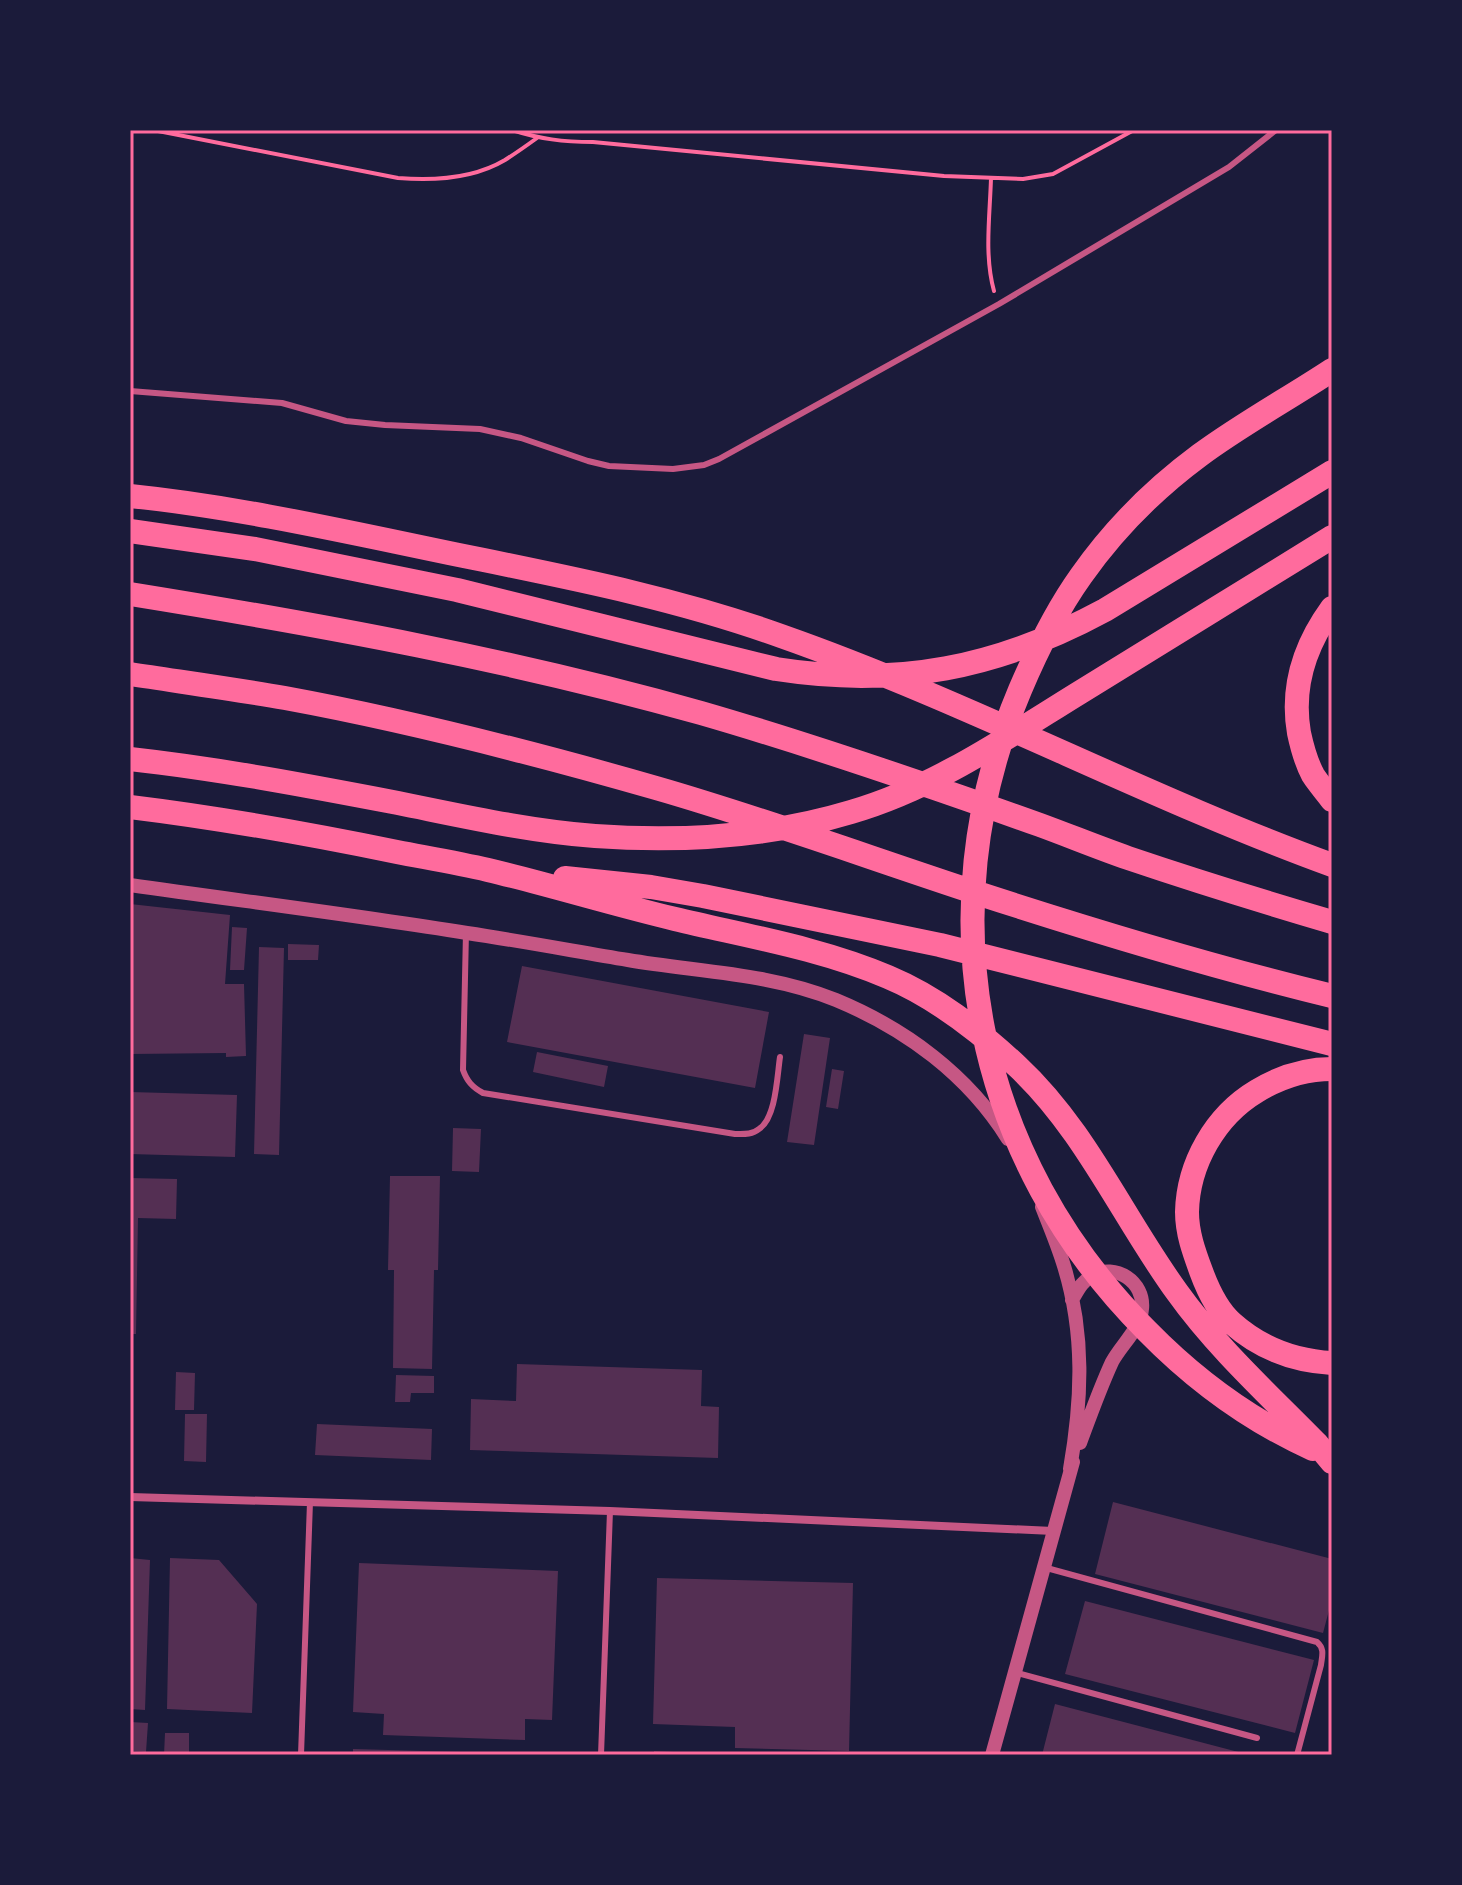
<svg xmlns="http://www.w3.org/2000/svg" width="1462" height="1885" viewBox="0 0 1462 1885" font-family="'Source Serif 4',serif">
	<rect width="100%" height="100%" fill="#1b1b3a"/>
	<!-- building -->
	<path fill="#542f53" d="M 130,904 L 230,915 L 225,984 L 244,984 L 246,1056 L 226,1057 L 226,1053 L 130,1054 Z
		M 232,927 L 247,928 L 244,970 L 230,970 Z
		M 288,944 L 319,945 L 318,960 L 288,960 Z
		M 259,947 L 284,948 L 279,1155 L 254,1154 Z
		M 522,966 L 769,1012 L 755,1088 L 507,1042 Z
		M 804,1034 L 830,1038 L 814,1145 L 787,1142 Z
		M 537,1052 L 608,1066 L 604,1087 L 533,1072 Z
		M 832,1069 L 844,1071 L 838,1109 L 826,1107 Z
		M 130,1092 L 237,1095 L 235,1157 L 130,1154 Z
		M 453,1128 L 481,1129 L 479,1172 L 452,1171 Z
		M 390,1176 L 440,1176 L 438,1270 L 434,1270 L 432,1369 L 393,1368 L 394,1270 L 388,1270 Z
		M 130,1178 L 177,1179 L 176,1219 L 138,1218 L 136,1334 L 130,1334 Z
		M 517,1364 L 702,1370 L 701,1406 L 719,1407 L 718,1458 L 470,1450 L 471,1399 L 516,1401 Z
		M 176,1372 L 195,1373 L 194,1410 L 175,1410 Z
		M 396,1375 L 434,1376 L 434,1393 L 411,1393 L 410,1402 L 395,1402 Z
		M 185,1414 L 207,1414 L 206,1462 L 184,1461 Z
		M 317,1424 L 432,1429 L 431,1460 L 315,1455 Z
		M 1113,1502 L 1332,1559 L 1332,1599 L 1323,1633 L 1095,1574 Z
		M 130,1558 L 150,1560 L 145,1710 L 130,1709 Z
		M 170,1558 L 219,1560 L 257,1604 L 252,1713 L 167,1709 Z
		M 359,1563 L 558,1571 L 552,1720 L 525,1719 L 525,1740 L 383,1735 L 384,1714 L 353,1712 Z
		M 657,1578 L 853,1583 L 849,1751 L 735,1748 L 735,1727 L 653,1724 Z
		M 1085,1601 L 1314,1660 L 1295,1733 L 1065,1674 Z
		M 1055,1704 L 1246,1754 L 1246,1755 L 1042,1755 Z
		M 130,1722 L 148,1723 L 146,1752 L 130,1751 Z
		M 165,1733 L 189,1733 L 189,1755 L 164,1755 Z
		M 353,1749 L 461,1752 L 461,1755 L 353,1755 Z
		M 654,1751 L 694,1753 L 694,1755 L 654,1755 Z"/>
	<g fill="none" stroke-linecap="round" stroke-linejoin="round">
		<!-- path -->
		<path stroke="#ff6b9d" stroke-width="4" d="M 153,130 L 398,178 C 434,181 473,179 505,160 C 516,153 526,146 537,138
			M 512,130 C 540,139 563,142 593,142 L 944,176 L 1023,179 L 1053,174 L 1134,130
			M 991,178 C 990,215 984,255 994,291"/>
		<!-- service -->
		<path stroke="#c65784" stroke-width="6" d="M 130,391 L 282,403 L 346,421 L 385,425 L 480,429 L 521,438 L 588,461 L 609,466 L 673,469 L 704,465 L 719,459 L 999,304 L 1229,167 L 1276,130
			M 466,932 L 463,1070 C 467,1081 472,1087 483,1093 L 735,1134 C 743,1134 752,1135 759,1129 C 776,1118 777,1077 780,1057
			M 1043,1567 L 1317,1642 C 1325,1649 1322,1656 1321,1665 L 1297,1755
			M 1014,1672 L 1257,1738
			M 301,1755 L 310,1502
			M 601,1755 L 610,1511"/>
		<!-- minor -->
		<path stroke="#c65784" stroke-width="8" d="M 130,1497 L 610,1511 L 1053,1531"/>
		<!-- tertiary -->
		<path stroke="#c65784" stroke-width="14" d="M 130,885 C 242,901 355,915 467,933 C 521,941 574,951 628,960 C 698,972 770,973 836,1000 C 906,1029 968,1075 1008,1139
			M 1042,1207 C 1050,1227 1058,1246 1064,1266 C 1085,1334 1082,1400 1070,1469
			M 1072,1300 C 1078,1290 1082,1281 1092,1276 C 1115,1262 1145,1282 1142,1309 C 1141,1328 1121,1345 1112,1362 C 1100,1388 1090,1416 1080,1443
			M 992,1755 L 1073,1462"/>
		<!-- motorway -->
		<path stroke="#ff6b9d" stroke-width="24" d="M 130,496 C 237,507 343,531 449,553 C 561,576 673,597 781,636 C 969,702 1145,797 1332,865
			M 130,531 L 255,549 L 457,590 L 776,669 C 897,688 998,668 1105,610 L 1332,472
			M 130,594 C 322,625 513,660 701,713 C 815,746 928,785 1040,825 C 1070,836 1099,848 1128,858 C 1196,881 1264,902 1332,922
			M 1332,608 C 1305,645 1291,687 1299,733 C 1302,747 1306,762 1313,775 C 1318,783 1326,792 1332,800
			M 130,674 C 182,682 233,689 285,698 C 410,721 534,753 656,788 C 764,819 870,858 977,893 C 1094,931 1213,967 1332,996
			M 130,759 C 220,769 309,786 398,803 C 463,816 528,831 595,836 C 681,842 768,837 851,812 C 934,788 1006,738 1079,693 C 1163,641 1248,589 1332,537
			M 130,807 C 220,818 309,834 397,852 C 428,858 458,863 488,870 C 551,885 612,904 675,919 C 746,936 820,948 888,977 C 936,997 978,1030 1017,1066 C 1085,1129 1123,1218 1177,1292 C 1217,1348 1269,1395 1317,1444 L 1332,1462
			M 565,878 L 651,887 L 703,896 L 940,945 L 1332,1044
			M 1332,1069 C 1305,1069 1280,1077 1257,1091 C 1215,1116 1188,1164 1187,1212 C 1187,1233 1194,1252 1201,1271 C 1208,1290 1217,1310 1232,1323 C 1260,1348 1295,1361 1332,1363
			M 1313,1449 C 1251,1421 1195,1380 1147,1331 C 975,1159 925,915 1020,690 C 1037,650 1056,611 1081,576 C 1114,529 1154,489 1200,455 C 1242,424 1288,399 1332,370"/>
	</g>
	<!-- border -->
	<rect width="1462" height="1885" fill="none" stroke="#1b1b3a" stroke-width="264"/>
	<rect x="132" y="132" width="1198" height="1621" fill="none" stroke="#ff6b9d" stroke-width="3"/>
</svg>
